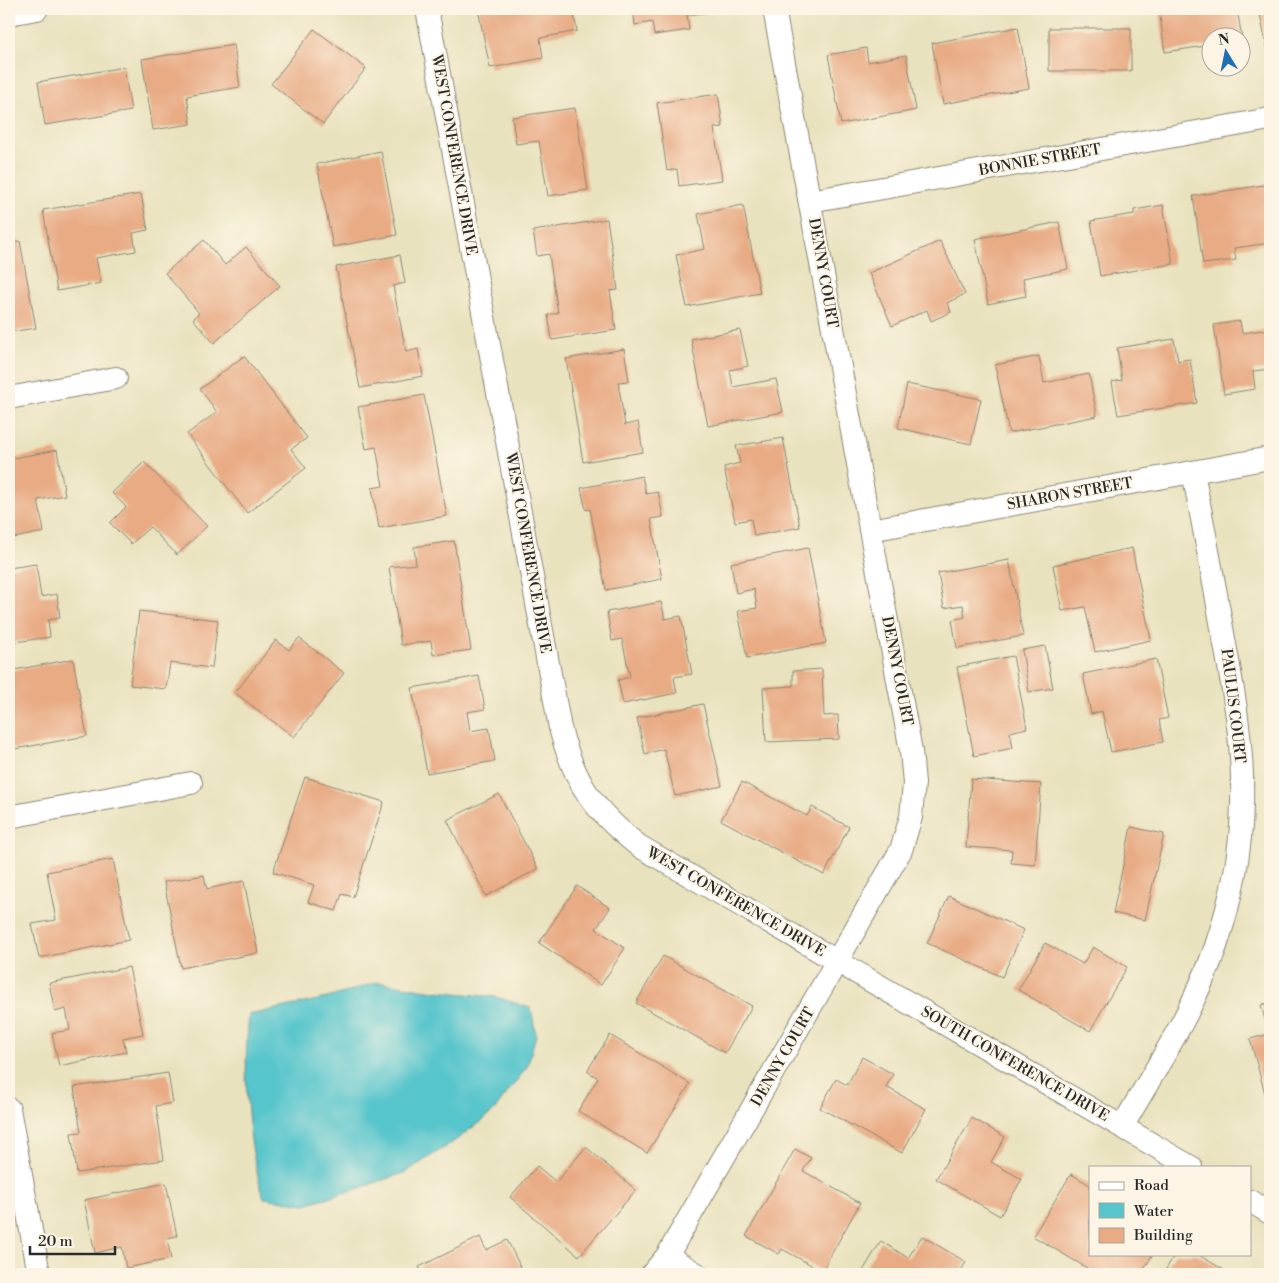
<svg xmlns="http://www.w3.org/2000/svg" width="1279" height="1283" viewBox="0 0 1279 1283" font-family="'Libre Bodoni',serif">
	<rect width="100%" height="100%" fill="#fcf5e5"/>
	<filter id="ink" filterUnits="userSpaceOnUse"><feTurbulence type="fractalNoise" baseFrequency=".02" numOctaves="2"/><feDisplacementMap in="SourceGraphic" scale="10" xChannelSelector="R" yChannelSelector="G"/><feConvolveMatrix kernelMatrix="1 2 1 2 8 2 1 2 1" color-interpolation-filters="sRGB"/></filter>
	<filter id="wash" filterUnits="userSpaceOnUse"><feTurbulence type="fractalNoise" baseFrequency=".0096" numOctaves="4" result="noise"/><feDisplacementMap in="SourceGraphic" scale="20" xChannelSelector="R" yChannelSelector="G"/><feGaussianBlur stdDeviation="1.12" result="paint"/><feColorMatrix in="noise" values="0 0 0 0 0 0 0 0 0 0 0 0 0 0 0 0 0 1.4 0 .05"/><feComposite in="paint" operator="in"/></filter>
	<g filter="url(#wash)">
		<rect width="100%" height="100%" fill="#e9e2be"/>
		<!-- water -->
		<path fill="#57c5cc" stroke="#41787c" d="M 378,982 L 434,991 L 496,997 L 531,1008 L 536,1035 L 527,1067 L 493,1112 L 456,1140 L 406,1172 L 357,1189 L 305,1204 L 264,1198 C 246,1142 243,1072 249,1015 L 331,997 Z"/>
		<g id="blocks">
			<!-- building -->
			<path fill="#e8ab84" d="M 478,9 L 573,9 L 577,31 L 540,38 L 543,58 L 490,68 Z
				M 633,9 L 703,9 L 704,13 L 687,15 L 689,30 L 654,35 L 652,22 L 635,25 Z
				M 1159,9 L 1237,9 L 1242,38 L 1212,38 L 1212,45 L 1165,52 Z
				M 1259,9 L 1270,9 L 1270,48 L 1267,49 Z
				M 1018,27 L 1029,88 L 943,104 L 932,43 Z
				M 1049,28 L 1131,28 L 1131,71 L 1049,71 Z
				M 314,29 L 366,68 L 323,124 L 271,84 Z
				M 234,45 L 240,87 L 187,96 L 191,124 L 153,130 L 142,59 Z
				M 866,48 L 868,62 L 906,55 L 916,110 L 841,124 L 828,55 Z
				M 124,67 L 131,111 L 45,125 L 38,82 Z
				M 718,94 L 723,127 L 714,128 L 722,180 L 679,186 L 677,169 L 667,171 L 657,103 Z
				M 575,108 L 588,190 L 548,196 L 539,141 L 516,144 L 512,117 Z
				M 381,151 L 397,235 L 333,247 L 317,164 Z
				M 1270,184 L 1270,243 L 1234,248 L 1236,260 L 1203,264 L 1193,196 Z
				M 141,194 L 148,230 L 133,233 L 136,251 L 96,258 L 101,283 L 57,291 L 43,210 Z
				M 743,205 L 760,293 L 687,307 L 676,255 L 705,249 L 698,214 Z
				M 1163,205 L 1173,264 L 1100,276 L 1091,221 L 1134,214 L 1134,210 Z
				M 607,219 L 618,290 L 610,291 L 616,330 L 552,340 L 548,315 L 558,313 L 549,254 L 537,256 L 533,231 Z
				M 1059,222 L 1068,269 L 1023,278 L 1026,296 L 988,304 L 975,239 Z
				M 204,240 L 225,265 L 246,247 L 280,286 L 214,343 L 193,319 L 199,313 L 165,273 Z
				M 20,241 L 36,328 L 9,332 L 9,243 Z
				M 940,241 L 965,294 L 947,303 L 951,312 L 931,321 L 927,310 L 892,326 L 869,273 Z
				M 400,255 L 405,283 L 393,286 L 406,352 L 418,349 L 423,376 L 360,388 L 336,267 Z
				M 1240,321 L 1242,333 L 1270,329 L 1270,369 L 1253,371 L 1255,389 L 1224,394 L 1214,325 Z
				M 740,330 L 748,366 L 730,370 L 733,387 L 776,379 L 783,412 L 708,426 L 691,339 Z
				M 1174,339 L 1178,361 L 1190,359 L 1197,403 L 1118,415 L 1112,382 L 1122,380 L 1117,348 Z
				M 624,349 L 629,381 L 618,382 L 625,425 L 638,422 L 643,452 L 583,462 L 566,359 Z
				M 244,356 L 307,438 L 291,449 L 306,468 L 247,513 L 187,434 L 217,412 L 200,389 Z
				M 1039,356 L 1044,383 L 1089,374 L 1097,416 L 1009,433 L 995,365 Z
				M 907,384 L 981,399 L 971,444 L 898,428 Z
				M 424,395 L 447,516 L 379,528 L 372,488 L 383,486 L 376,447 L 366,449 L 358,407 Z
				M 783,438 L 800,527 L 754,536 L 751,519 L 735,522 L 724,467 L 740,463 L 736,446 Z
				M 57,450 L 65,495 L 38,500 L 44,532 L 9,539 L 9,459 Z
				M 144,462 L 207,526 L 177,555 L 150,527 L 131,544 L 110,523 L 126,507 L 112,493 Z
				M 642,476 L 646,494 L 658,492 L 663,517 L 651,519 L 662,579 L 606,590 L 590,509 L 586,510 L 581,488 Z
				M 454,541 L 471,650 L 433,655 L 431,641 L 401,645 L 389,567 L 416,564 L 414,547 Z
				M 808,548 L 826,643 L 747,658 L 738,611 L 757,608 L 754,589 L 736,593 L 731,563 Z
				M 1132,548 L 1151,640 L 1095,652 L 1085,607 L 1062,611 L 1053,565 Z
				M 1009,560 L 1023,636 L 957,648 L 952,620 L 965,617 L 963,605 L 944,608 L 938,573 Z
				M 36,564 L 41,597 L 57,594 L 60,618 L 48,620 L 50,637 L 9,643 L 9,568 Z
				M 661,602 L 665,619 L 681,616 L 692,674 L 674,677 L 677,693 L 623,704 L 618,680 L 630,677 L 622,639 L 612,641 L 607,612 Z
				M 139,611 L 218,620 L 212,668 L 170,663 L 166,689 L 130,685 Z
				M 299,638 L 344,673 L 294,737 L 235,693 L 276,640 L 289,650 Z
				M 1045,646 L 1053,688 L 1029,692 L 1022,650 Z
				M 1013,656 L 1027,728 L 1010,732 L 1013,748 L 974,756 L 957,667 Z
				M 73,659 L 87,736 L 9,750 L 9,671 Z
				M 1156,659 L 1168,718 L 1159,720 L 1163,742 L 1111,752 L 1102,711 L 1091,714 L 1083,674 Z
				M 822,669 L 824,716 L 838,715 L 839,739 L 766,742 L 763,688 L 793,686 L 793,671 Z
				M 479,676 L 485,709 L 467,712 L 470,731 L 489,728 L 495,761 L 427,773 L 412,688 Z
				M 703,704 L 722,786 L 675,796 L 664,749 L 645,754 L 637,718 Z
				M 305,777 L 384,802 L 353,897 L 342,894 L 336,911 L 308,902 L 314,885 L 273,872 Z
				M 971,779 L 1041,784 L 1035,865 L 1011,863 L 1012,850 L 966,847 Z
				M 742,782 L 807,816 L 812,807 L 849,827 L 824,875 L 721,820 Z
				M 499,794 L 538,869 L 486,896 L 447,820 Z
				M 1131,827 L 1164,834 L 1145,920 L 1113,913 Z
				M 113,859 L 129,940 L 39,958 L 32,924 L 56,920 L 47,872 Z
				M 204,875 L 207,889 L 244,881 L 258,953 L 181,968 L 164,882 Z
				M 577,886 L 610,908 L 596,929 L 625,948 L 601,985 L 539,943 Z
				M 949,896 L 1024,930 L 1002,977 L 927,943 Z
				M 1045,943 L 1083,964 L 1093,947 L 1127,967 L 1090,1031 L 1018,990 Z
				M 663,956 L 752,1006 L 725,1053 L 636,1003 Z
				M 129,967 L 143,1034 L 123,1038 L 126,1052 L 59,1066 L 52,1033 L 70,1030 L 66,1009 L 55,1012 L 49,983 Z
				M 1270,1002 L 1270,1112 L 1250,1039 L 1269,1034 L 1261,1005 Z
				M 610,1035 L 690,1084 L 647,1153 L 578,1111 L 598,1078 L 587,1071 Z
				M 862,1057 L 893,1074 L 886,1087 L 926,1109 L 902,1153 L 820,1108 L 836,1079 L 847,1085 Z
				M 168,1073 L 173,1103 L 156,1106 L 164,1160 L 77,1173 L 71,1133 L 81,1132 L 74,1087 Z
				M 972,1118 L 1005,1137 L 991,1162 L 1022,1179 L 1000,1216 L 936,1179 Z
				M 586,1147 L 636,1190 L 579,1256 L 510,1197 L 537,1166 L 556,1182 Z
				M 795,1149 L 811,1158 L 803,1171 L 860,1203 L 822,1271 L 782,1249 L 779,1254 L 746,1236 Z
				M 1071,1174 L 1090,1185 L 1090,1254 L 1153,1254 L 1141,1274 L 1097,1274 L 1033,1236 Z
				M 166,1183 L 177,1236 L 167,1238 L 171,1259 L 126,1268 L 122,1247 L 95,1253 L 84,1200 Z
				M 922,1236 L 966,1262 L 959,1274 L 861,1274 L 881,1241 L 908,1258 Z
				M 480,1237 L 486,1250 L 507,1240 L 524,1274 L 423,1274 L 419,1267 Z
				M 1175,1254 L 1197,1254 L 1231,1274 L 1163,1274 Z"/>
		</g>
	</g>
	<g filter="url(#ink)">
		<use href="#blocks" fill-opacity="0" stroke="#8a8674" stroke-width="1"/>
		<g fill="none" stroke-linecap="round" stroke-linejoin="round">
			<!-- street casing -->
			<g stroke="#8a8674" stroke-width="24">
				<path id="street" d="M 427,9 L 560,728 C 575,784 594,811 639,846 L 1191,1167
					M 9,14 L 37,9
					M 810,201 L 1270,119
					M 9,398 L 116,378
					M 870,530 L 1270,458
					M 9,817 L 191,783
					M 9,1109 L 39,1274
					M 1122,1127 C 1156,1068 1194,1010 1216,946 C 1231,901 1241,852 1242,805 C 1244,745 1233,687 1222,628 C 1213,576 1203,524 1193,472
					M 1250,1201 L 1270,1213
					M 667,1256 L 697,1274
					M 652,1274 L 667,1256 L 901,850 L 911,817 L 914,783 L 911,751 L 774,9"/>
			</g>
			<!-- street -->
			<use href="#street" stroke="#fff" stroke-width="22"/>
		</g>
	</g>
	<g text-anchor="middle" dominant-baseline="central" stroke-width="4" stroke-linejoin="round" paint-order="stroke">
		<!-- street labels -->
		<g font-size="15" fill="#2b2b2b" stroke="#fcf5e5">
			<text transform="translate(454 155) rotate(80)">WEST CONFERENCE DRIVE</text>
			<text transform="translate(1040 160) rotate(-10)">BONNIE STREET</text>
			<text transform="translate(823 273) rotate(80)">DENNY COURT</text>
			<text transform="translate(1070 494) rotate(-10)">SHARON STREET</text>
			<text transform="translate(528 553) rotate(80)">WEST CONFERENCE DRIVE</text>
			<text transform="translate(897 671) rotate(79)">DENNY COURT</text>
			<text transform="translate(1233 706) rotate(83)">PAULUS COURT</text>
			<text transform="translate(736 902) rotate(30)">WEST CONFERENCE DRIVE</text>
			<text transform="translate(783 1057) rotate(-60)">DENNY COURT</text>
			<text transform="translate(1015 1064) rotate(30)">SOUTH CONFERENCE DRIVE</text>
		</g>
	</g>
	<!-- margin -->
	<rect width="1279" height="1283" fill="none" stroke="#fcf5e5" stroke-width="30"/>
	<!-- legend -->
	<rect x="1089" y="1166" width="162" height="90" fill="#fcf5e5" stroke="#a8a49b"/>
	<rect x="1099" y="1182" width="25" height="8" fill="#ffffff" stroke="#a8a49b"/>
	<text x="1134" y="1190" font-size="15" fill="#2b2b2b">Road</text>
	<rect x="1099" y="1203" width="25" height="15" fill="#57c5cc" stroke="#a8a49b"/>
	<text x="1134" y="1216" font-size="15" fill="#2b2b2b">Water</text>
	<rect x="1099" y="1228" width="25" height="15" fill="#e8ab84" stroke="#a8a49b"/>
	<text x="1134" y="1240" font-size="15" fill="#2b2b2b">Building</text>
	<!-- north arrow -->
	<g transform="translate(1226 52) rotate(350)"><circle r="24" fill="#fcf5e5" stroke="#a8a49b"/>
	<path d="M0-4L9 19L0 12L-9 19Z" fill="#1f6fb2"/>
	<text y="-8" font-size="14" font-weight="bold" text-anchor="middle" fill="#2b2b2b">N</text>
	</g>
	<!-- scale -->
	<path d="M30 1246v8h85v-8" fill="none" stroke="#2b2b2b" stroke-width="2.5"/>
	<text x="38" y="1246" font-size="15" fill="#2b2b2b" stroke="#fcf5e5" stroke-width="4" paint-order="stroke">20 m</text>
</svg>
